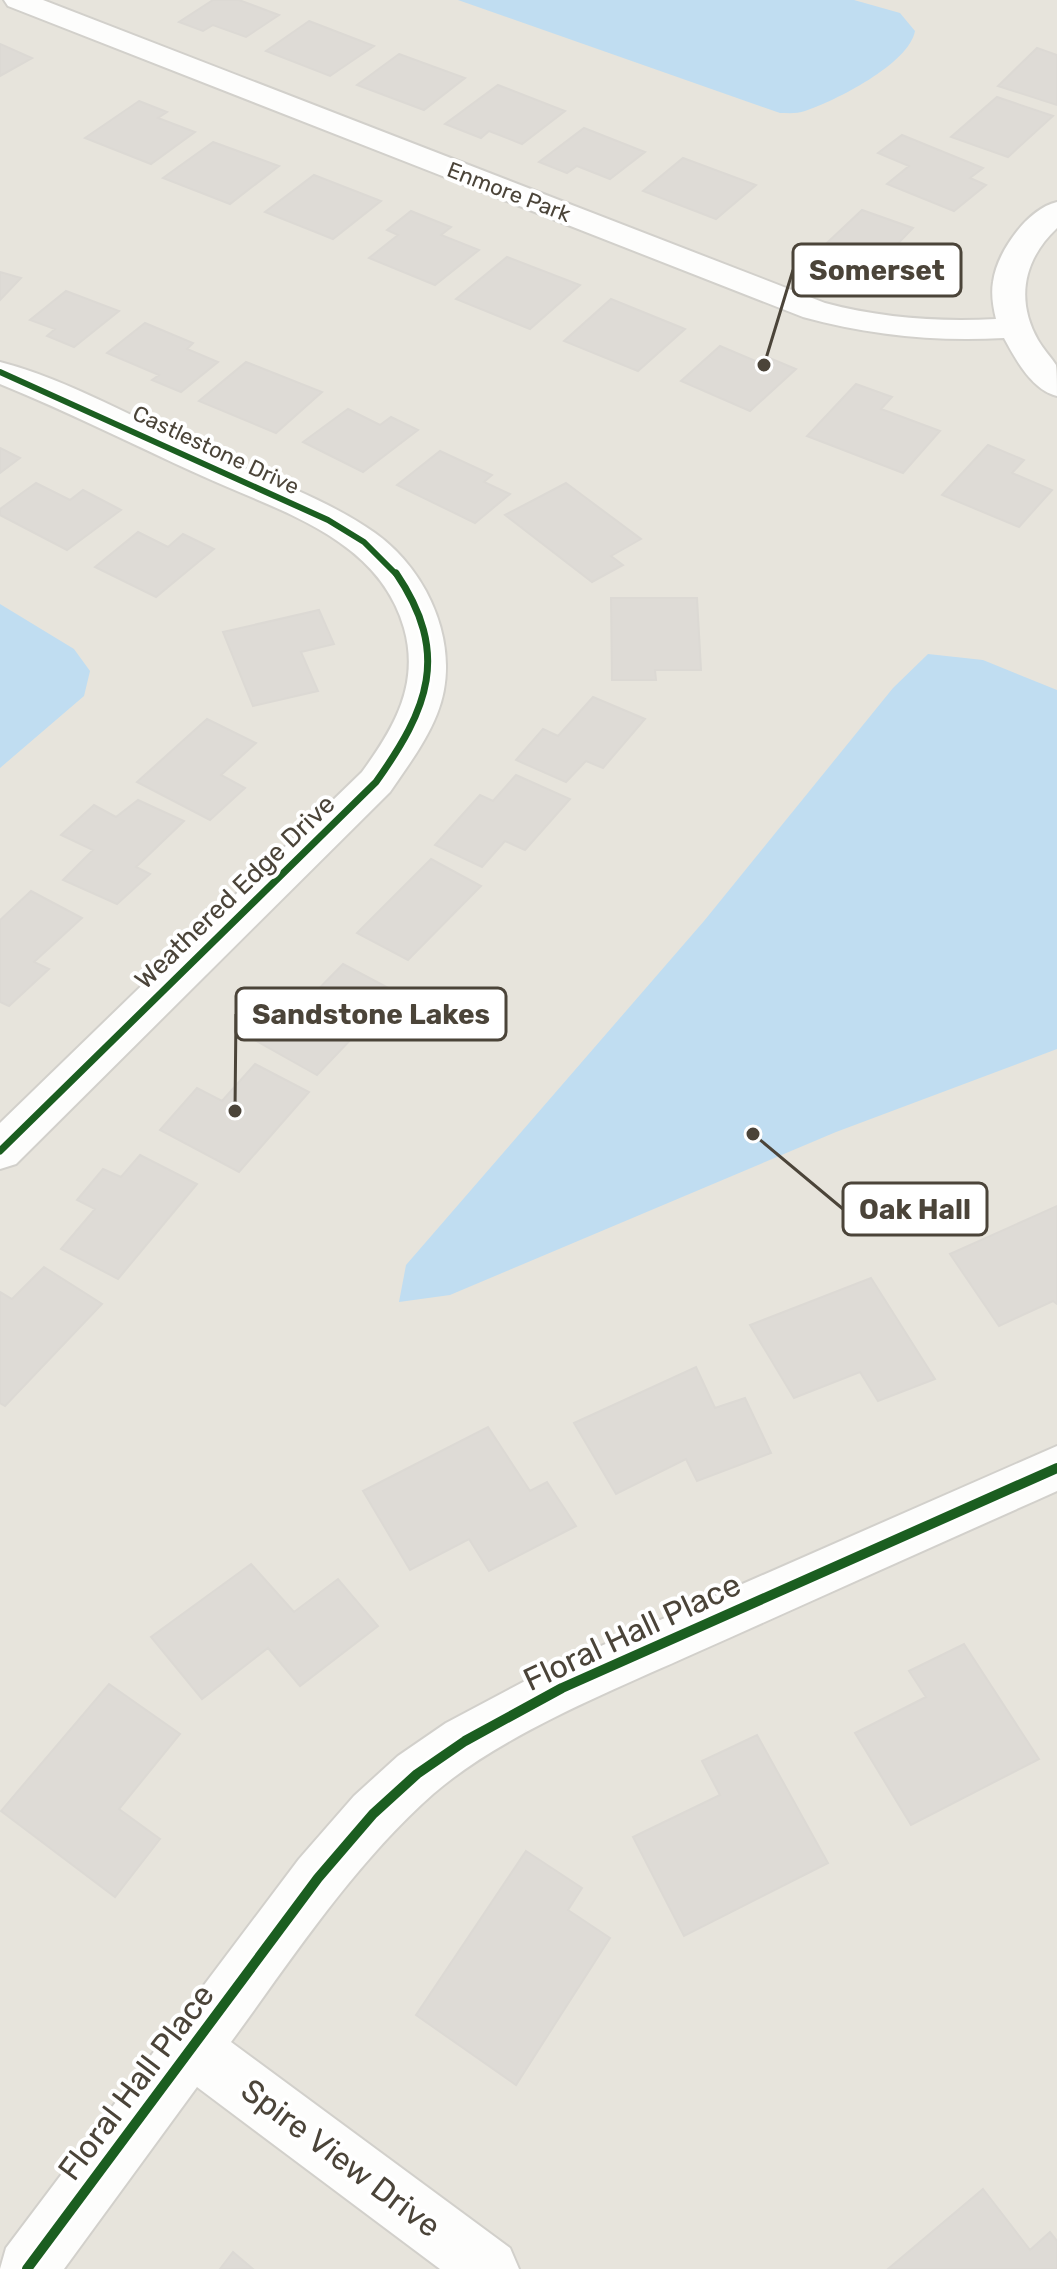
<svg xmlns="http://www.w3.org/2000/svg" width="1057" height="2269" viewBox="0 0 1057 2269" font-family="Rubik,sans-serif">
	<rect width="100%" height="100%" fill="#f4f2ee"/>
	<!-- residential -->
	<path fill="#e7e4dc" d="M 0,0 L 1057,0 L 1057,2269 L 0,2269 Z"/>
	<!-- water -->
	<path fill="#c0ddf1" d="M 458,0 L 854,0 L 900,13 L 915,31 C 909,64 835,101 805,111 C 797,114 788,113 780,113 Z
		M 0,604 L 74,649 L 90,671 L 84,696 L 0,768 Z
		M 928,654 L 983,660 L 1057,690 L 1057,1049 L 836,1132 L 450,1295 L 399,1302 L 406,1265 L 704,921 L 893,688 Z"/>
	<!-- building -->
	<path fill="#dedbd6" stroke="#dcd9d4" stroke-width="2" d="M 213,0 L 239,0 L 279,15 L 246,37 L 213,25 L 203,31 L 179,22 Z
		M 309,21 L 374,46 L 330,76 L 266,51 Z
		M 0,44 L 32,58 L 0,76 Z
		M 1037,48 L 1057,55 L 1057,105 L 998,86 Z
		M 399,54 L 465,78 L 424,110 L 357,85 Z
		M 498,85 L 565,111 L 522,144 L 489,131 L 481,138 L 445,124 Z
		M 997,97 L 1053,116 L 1008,157 L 951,137 Z
		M 139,101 L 167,112 L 158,118 L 195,132 L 151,164 L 85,138 Z
		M 584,128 L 645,152 L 610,179 L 577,166 L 567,173 L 539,162 Z
		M 902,135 L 983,168 L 970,178 L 986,185 L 954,211 L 887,184 L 909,166 L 878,153 Z
		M 213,142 L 279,166 L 230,204 L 163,178 Z
		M 683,158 L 756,185 L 716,219 L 643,191 Z
		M 314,175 L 381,201 L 333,239 L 265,212 Z
		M 862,210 L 913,228 L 886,256 L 915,266 L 895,285 L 814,255 Z
		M 411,211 L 451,227 L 441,235 L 479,250 L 435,285 L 369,258 L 398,235 L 387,230 Z
		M 507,257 L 580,285 L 530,329 L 456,299 Z
		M 0,272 L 21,278 L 0,300 Z
		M 66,291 L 119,311 L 74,347 L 47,336 L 55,329 L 30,320 Z
		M 611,299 L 680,327 L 685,329 L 638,371 L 564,341 Z
		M 145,323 L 193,343 L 187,349 L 218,362 L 181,392 L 152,380 L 159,375 L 107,353 Z
		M 720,346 L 760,363 L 767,357 L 796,369 L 750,411 L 681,381 Z
		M 246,362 L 322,392 L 276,433 L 199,401 Z
		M 856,384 L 892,397 L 881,409 L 940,431 L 903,473 L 807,436 Z
		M 348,409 L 380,425 L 391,417 L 418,430 L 363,472 L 303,442 Z
		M 988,445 L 1024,460 L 1012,473 L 1052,490 L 1019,527 L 942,495 Z
		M 0,448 L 20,458 L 0,473 Z
		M 440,451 L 492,475 L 484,482 L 510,494 L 475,523 L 397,485 Z
		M 36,483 L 70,500 L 83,490 L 121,510 L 67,550 L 0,515 L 0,509 Z
		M 566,483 L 641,539 L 611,556 L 623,565 L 592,582 L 505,515 Z
		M 138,532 L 168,547 L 183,534 L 214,549 L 156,597 L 95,567 Z
		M 611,598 L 697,598 L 701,670 L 655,670 L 656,680 L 612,680 Z
		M 319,610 L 334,644 L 301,652 L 318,691 L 253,706 L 223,632 Z
		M 593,697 L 645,719 L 603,768 L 586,761 L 566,782 L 516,760 L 543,729 L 558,736 Z
		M 207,719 L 256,743 L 221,775 L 245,788 L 210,820 L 137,782 Z
		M 516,775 L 570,799 L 525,850 L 505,841 L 482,867 L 435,845 L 480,795 L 493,801 Z
		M 138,800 L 184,821 L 136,867 L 150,874 L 117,904 L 63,880 L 93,850 L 61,835 L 94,805 L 116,817 Z
		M 431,859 L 481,886 L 408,960 L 357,933 Z
		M 31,891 L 82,918 L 34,962 L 49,969 L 9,1006 L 0,1002 L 0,920 Z
		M 343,964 L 396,992 L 317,1075 L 244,1034 L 280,997 L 300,1008 Z
		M 255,1064 L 309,1092 L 239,1172 L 160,1130 L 197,1088 L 222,1101 Z
		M 140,1155 L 197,1184 L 118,1279 L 61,1249 L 95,1209 L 77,1200 L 103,1169 L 121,1177 Z
		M 1057,1206 L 1057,1304 L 1053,1301 L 999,1326 L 950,1254 Z
		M 44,1267 L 102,1304 L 5,1406 L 0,1403 L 0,1292 L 12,1299 Z
		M 871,1278 L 935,1379 L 878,1401 L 860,1372 L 794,1398 L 750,1325 Z
		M 696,1367 L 715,1408 L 745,1398 L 771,1453 L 697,1481 L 686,1459 L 616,1494 L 574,1423 Z
		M 488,1427 L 530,1491 L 547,1482 L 576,1526 L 489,1571 L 469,1539 L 410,1570 L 363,1491 Z
		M 251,1564 L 294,1612 L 338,1579 L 378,1626 L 300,1686 L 268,1648 L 202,1699 L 151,1637 Z
		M 964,1644 L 1039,1759 L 911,1825 L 855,1733 L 926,1697 L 909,1671 Z
		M 109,1684 L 180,1734 L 119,1809 L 160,1839 L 115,1897 L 1,1811 Z
		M 757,1735 L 828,1863 L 684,1936 L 633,1837 L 720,1795 L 702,1761 Z
		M 526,1851 L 582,1888 L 568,1910 L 610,1938 L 516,2085 L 416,2015 Z
		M 983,2189 L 1030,2250 L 1050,2232 L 1057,2241 L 1057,2269 L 888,2269 Z
		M 233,2252 L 253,2269 L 220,2269 Z"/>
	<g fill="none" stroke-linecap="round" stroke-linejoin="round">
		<!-- street casing -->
		<g stroke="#d2d0cb" stroke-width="4">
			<path id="street" d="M 4,0 L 43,0 L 825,303 C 881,318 938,322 996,319 C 993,307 991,294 993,282 C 997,252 1027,209 1057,202 L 1057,228 C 1024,259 1015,299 1038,340 C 1043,349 1051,357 1056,365 C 1057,373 1057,387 1057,396 C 1032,390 1016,360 1004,338 C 935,342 869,335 803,317 L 8,6 Z
				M 0,362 C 67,379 142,422 206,451 C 262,477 324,497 375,533 C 430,572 463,650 437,714 C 426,742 407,767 390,792 L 16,1164 L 0,1169 L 0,1123 L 362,772 C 394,728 420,684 404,628 C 378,536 275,510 198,474 C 132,444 67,411 0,384 Z
				M 1057,1446 L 1057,1491 C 936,1545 814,1600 693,1654 C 611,1691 501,1735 433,1794 C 353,1865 294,1956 231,2042 L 510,2248 L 519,2269 L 440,2269 L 197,2087 L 64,2269 L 0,2269 L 6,2248 L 299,1859 L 354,1796 L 398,1756 L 446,1723 L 544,1671 Z"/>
		</g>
		<!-- street -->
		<use href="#street" fill="#fdfdfc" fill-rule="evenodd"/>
		<!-- cycleway-far2 casing -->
		<g stroke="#fff" stroke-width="10">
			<path id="cycleway-far2" d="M 0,372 L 328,520 L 364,542 L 397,575"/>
		</g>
		<!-- cycleway-far1 casing -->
		<g stroke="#fff" stroke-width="12">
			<path id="cycleway-far1" d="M 0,1151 L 376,782 C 428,709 451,654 396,573"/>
		</g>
		<!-- cycleway casing -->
		<g stroke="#fff" stroke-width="15">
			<path id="cycleway" d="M 27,2269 L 318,1878 L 373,1814 L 417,1774 L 465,1741 L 562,1688 L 1057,1468"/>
		</g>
		<!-- cycleway-far2 -->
		<use href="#cycleway-far2" stroke="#1b5e20" stroke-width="6"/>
		<!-- cycleway-far1 -->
		<use href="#cycleway-far1" stroke="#1b5e20" stroke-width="7"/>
		<!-- cycleway -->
		<use href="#cycleway" stroke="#1b5e20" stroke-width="10"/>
	</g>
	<g text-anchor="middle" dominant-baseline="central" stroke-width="8" stroke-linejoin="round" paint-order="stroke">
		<!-- far-street labels -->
		<g font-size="22" fill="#4b4439" stroke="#fff">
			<text transform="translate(509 192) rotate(21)">Enmore Park</text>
			<text transform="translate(216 450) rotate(25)">Castlestone Drive</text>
		</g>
		<!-- street labels -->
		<g font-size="26" fill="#4b4439" stroke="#fff">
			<text transform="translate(235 892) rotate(-44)">Weathered Edge Drive</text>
		</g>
		<!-- near-street labels -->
		<g font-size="32" fill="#4b4439" stroke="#fff">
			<text transform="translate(632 1632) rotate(-25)">Floral Hall Place</text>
			<text transform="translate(136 2082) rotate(-53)">Floral Hall Place</text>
			<text transform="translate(341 2158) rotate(37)">Spire View Drive</text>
		</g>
	</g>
	<!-- callouts -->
	<path fill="none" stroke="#4b4439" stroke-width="3" d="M764 365L793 270M235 1111L236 1014M753 1134L843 1209"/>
	<g fill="#4b4439" stroke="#fff" stroke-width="3">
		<circle cx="764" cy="365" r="8"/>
		<circle cx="235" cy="1111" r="8"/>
		<circle cx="753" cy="1134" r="8"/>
	</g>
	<g fill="#fff" stroke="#4b4439" stroke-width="3">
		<rect x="793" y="244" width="168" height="52" rx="8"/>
		<rect x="236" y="988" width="270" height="52" rx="8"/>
		<rect x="843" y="1183" width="144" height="52" rx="8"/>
	</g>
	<g font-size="28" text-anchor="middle" font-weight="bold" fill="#4b4439">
		<text x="877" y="280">Somerset</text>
		<text x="371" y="1024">Sandstone Lakes</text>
		<text x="915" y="1219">Oak Hall</text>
	</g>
</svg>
